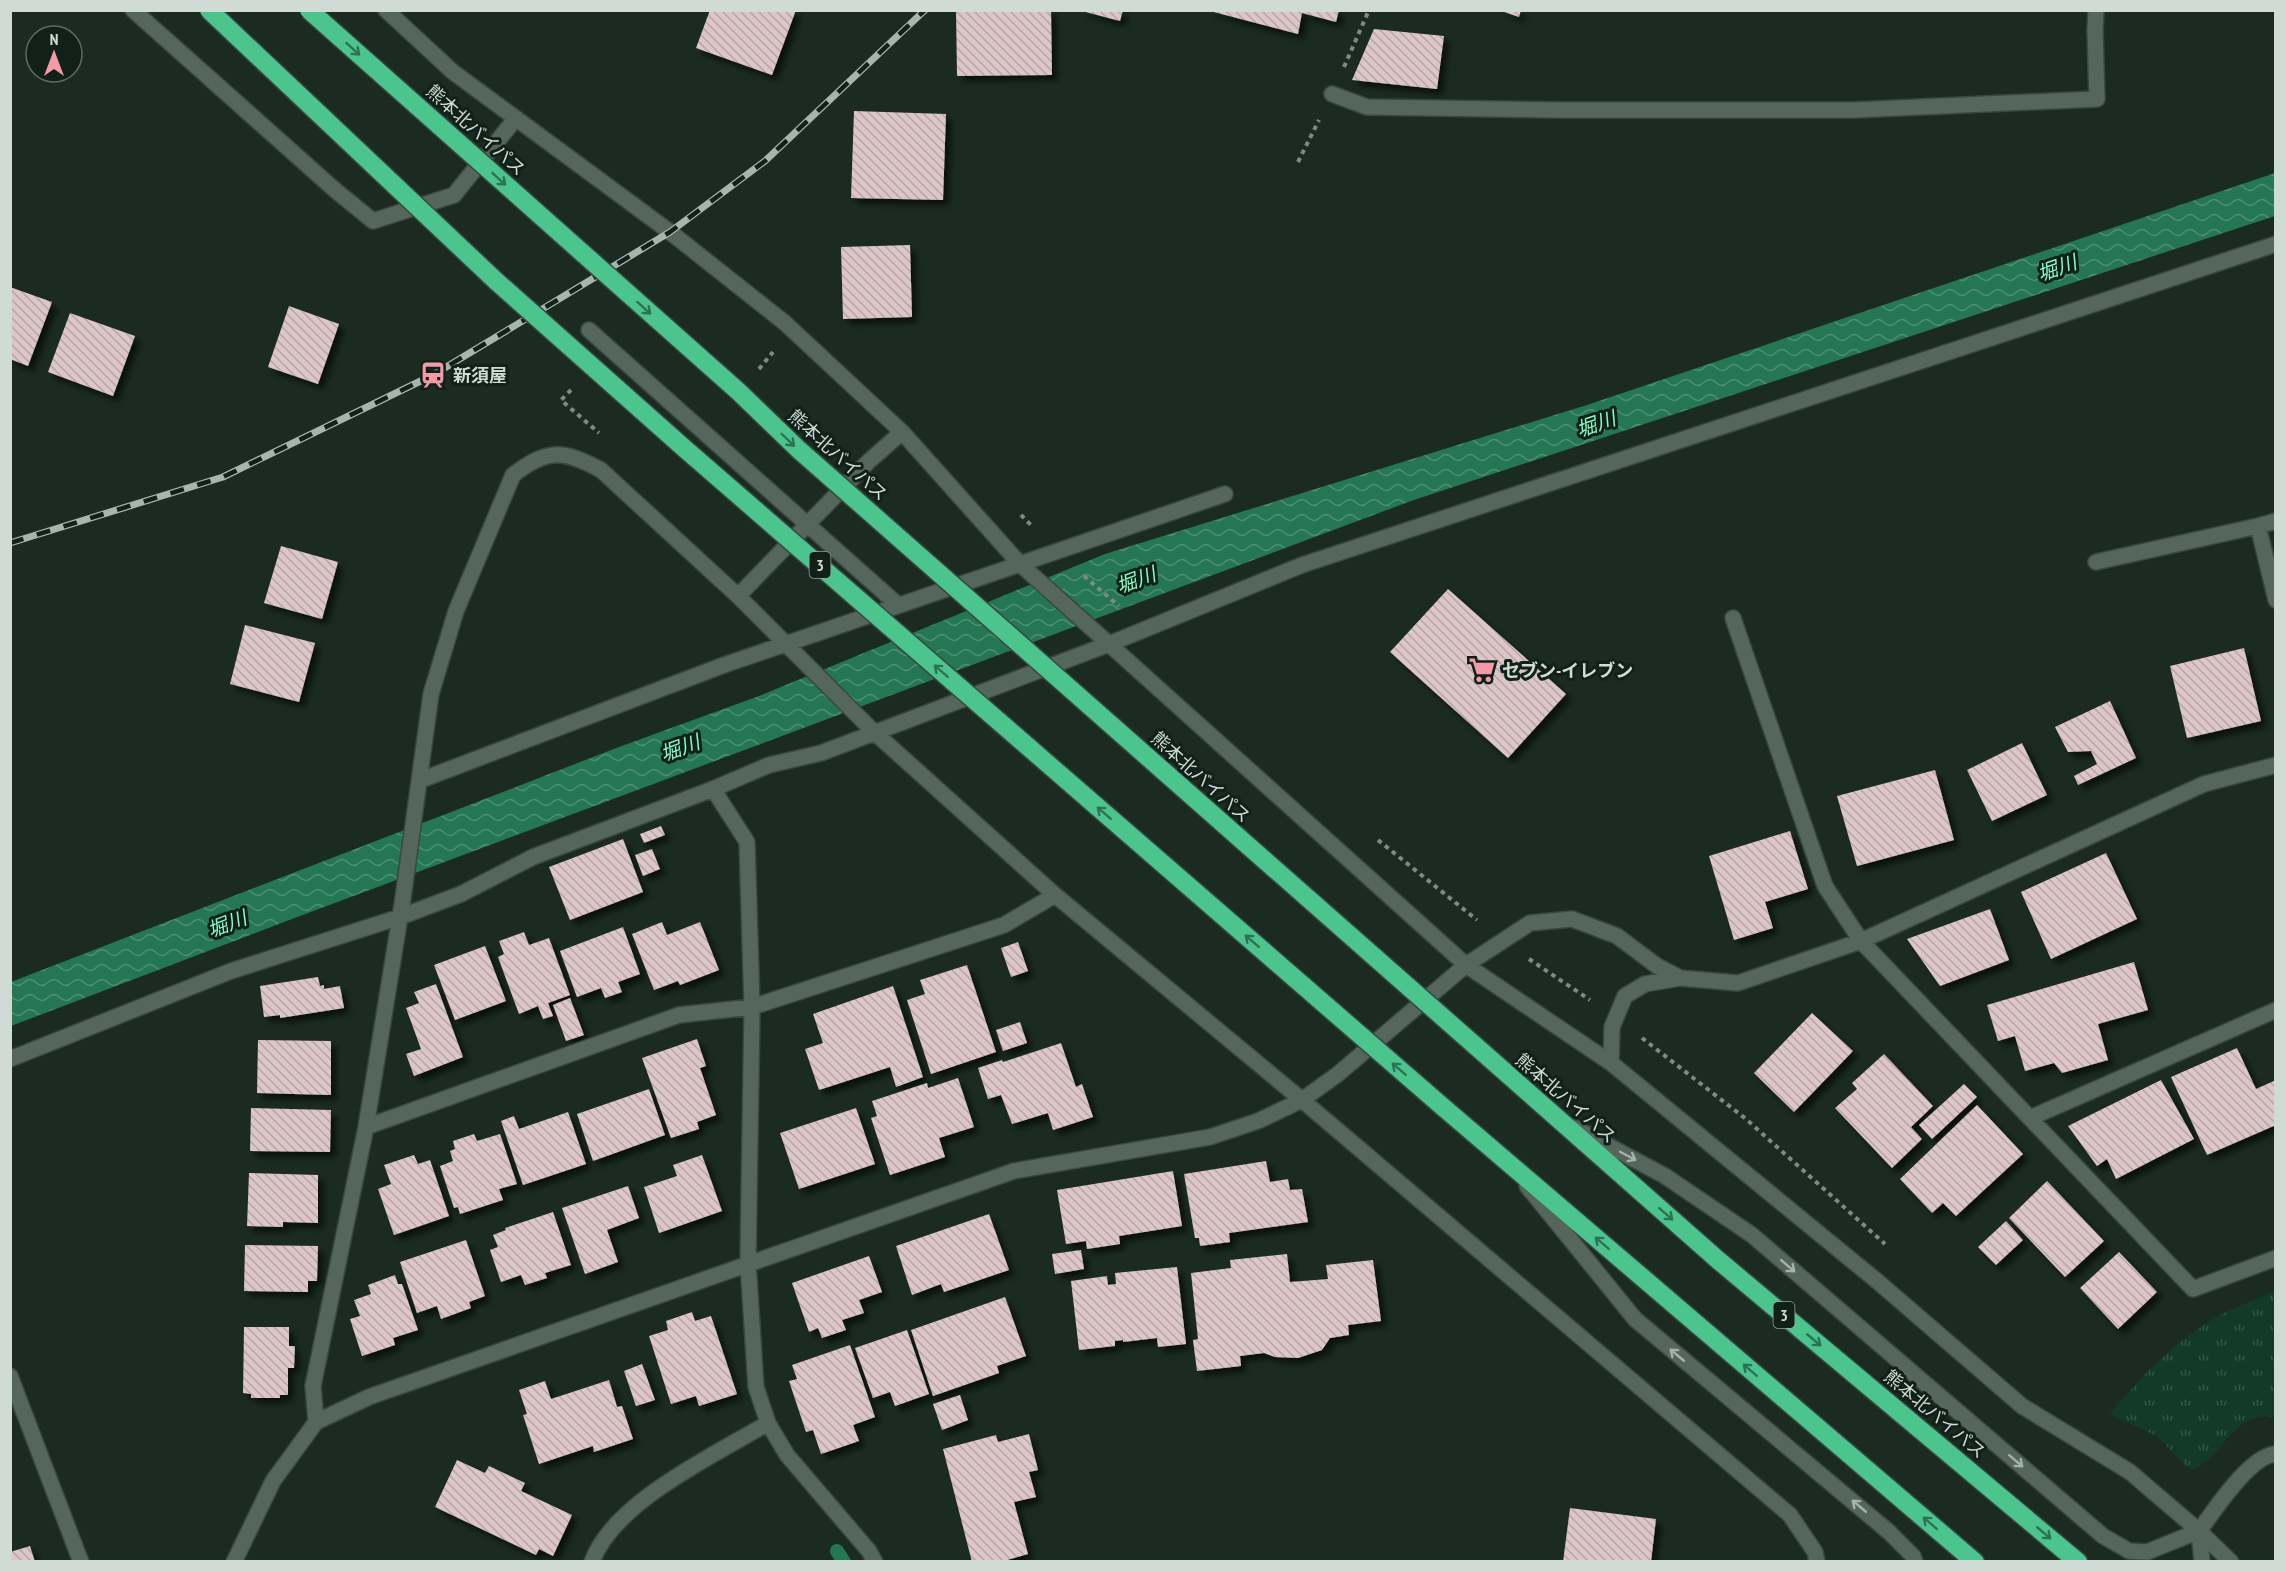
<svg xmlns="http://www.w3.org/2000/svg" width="2286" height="1572" viewBox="0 0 2286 1572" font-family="'PT Sans Narrow','Noto Sans JP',sans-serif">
	<defs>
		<pattern id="grass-tufts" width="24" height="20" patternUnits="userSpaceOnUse" patternTransform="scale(1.5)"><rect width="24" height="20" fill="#133a28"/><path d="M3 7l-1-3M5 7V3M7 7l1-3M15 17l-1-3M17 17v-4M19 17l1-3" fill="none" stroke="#345646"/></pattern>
		<pattern id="water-waves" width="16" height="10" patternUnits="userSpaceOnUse" patternTransform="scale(1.5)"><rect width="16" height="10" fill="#257653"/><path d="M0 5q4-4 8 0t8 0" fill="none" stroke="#4e8f73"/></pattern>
		<pattern id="building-back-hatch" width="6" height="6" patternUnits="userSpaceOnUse" patternTransform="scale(1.5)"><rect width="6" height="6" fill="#ddc6c8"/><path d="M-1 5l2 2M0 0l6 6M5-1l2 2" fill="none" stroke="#b6a5a6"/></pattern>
		<filter id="shadow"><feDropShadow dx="5.5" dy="5.5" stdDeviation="3" flood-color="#0009"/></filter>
	</defs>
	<rect width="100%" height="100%" fill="#1b2b22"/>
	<!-- grass -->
	<path fill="url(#grass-tufts)" d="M 2275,1291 L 2275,1417 C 2228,1411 2226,1460 2190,1470 L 2158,1437 L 2110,1414 C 2141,1377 2170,1345 2212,1320 C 2231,1308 2255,1300 2275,1291 Z"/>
	<!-- water -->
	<path fill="url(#water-waves)" d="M 2275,173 L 2275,216 L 1411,501 L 292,919 L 11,1026 L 11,982 L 619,747 L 759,696 L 1105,554 L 1587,405 Z"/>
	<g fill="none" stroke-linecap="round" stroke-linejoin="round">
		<!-- stream -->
		<path stroke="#257653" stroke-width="14" d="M 837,1551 L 844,1562"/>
	</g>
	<!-- building -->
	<path fill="url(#building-back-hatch)" filter="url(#shadow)" d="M 710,10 L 796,10 L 772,75 L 696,48 Z
		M 956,10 L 1051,10 L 1052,75 L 957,76 Z
		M 1078,10 L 1123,10 L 1120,21 Z
		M 1206,10 L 1339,10 L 1336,22 L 1302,13 L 1298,34 Z
		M 1498,10 L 1521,10 L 1519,17 Z
		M 1374,29 L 1444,36 L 1437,89 L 1352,80 Z
		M 854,111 L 946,114 L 943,200 L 851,198 Z
		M 910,245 L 912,317 L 843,319 L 841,247 Z
		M 10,287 L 52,302 L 28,366 L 10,359 Z
		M 289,306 L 339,324 L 318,384 L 268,367 Z
		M 70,313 L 135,336 L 113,396 L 48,372 Z
		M 281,546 L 338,562 L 322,619 L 264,603 Z
		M 1448,589 L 1566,694 L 1508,758 L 1390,652 Z
		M 245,625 L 315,643 L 299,702 L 230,684 Z
		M 2244,648 L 2261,721 L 2187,738 L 2170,666 Z
		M 2110,701 L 2136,758 L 2078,785 L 2074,776 L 2097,764 L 2091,751 L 2068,752 L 2055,727 Z
		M 2022,743 L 2047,795 L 1992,821 L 1967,770 Z
		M 1935,770 L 1954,840 L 1857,866 L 1837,796 Z
		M 661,826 L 665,835 L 644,843 L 640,834 Z
		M 1790,831 L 1808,889 L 1765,902 L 1773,928 L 1734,940 L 1709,856 Z
		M 623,839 L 643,892 L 570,920 L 549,867 Z
		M 652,849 L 660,869 L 643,876 L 635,855 Z
		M 2106,853 L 2137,919 L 2051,959 L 2021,892 Z
		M 1990,909 L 2009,960 L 1940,986 L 1907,939 Z
		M 662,922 L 667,935 L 700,922 L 719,970 L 680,985 L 678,981 L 654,990 L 632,934 Z
		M 623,927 L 640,974 L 618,982 L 622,992 L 605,998 L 601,988 L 577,997 L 560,951 Z
		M 524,932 L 529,945 L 549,938 L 570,995 L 548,1003 L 553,1016 L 543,1019 L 538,1006 L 519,1014 L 498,957 L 504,954 L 499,941 Z
		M 1018,942 L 1028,971 L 1011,977 L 1001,948 Z
		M 485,946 L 506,1001 L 455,1020 L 434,965 Z
		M 2134,962 L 2148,1010 L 2098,1024 L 2108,1060 L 2062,1073 L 2054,1063 L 2025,1071 L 2015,1036 L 1998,1041 L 1987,1005 Z
		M 967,965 L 996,1052 L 931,1074 L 907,1000 L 925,994 L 920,980 Z
		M 318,977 L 320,986 L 324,985 L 324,989 L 340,986 L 344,1008 L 280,1018 L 280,1015 L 264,1017 L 260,986 Z
		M 436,984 L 463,1057 L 414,1076 L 406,1054 L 421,1049 L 406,1008 L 419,1003 L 414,992 Z
		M 893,986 L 923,1077 L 896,1087 L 890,1067 L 819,1090 L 805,1049 L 823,1043 L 813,1014 Z
		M 570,998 L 584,1035 L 566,1041 L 553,1005 Z
		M 1812,1013 L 1853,1051 L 1794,1112 L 1754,1073 Z
		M 1020,1022 L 1027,1043 L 1003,1051 L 996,1030 Z
		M 697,1039 L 706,1066 L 700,1068 L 716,1115 L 697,1122 L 699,1129 L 671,1138 L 642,1058 Z
		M 258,1040 L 331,1041 L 331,1095 L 257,1093 Z
		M 1061,1043 L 1076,1087 L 1082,1084 L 1093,1117 L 1053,1130 L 1048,1113 L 1012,1124 L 1001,1095 L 988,1099 L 978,1068 L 1002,1060 L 1003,1062 Z
		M 2237,1048 L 2256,1089 L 2276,1080 L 2276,1125 L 2207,1155 L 2171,1077 Z
		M 1884,1054 L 1933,1106 L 1911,1127 L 1922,1139 L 1892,1168 L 1835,1108 L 1857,1089 L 1852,1083 Z
		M 958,1078 L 974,1127 L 939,1138 L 945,1157 L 890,1175 L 871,1118 L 877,1116 L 872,1101 L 927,1083 L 928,1088 Z
		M 2161,1080 L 2194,1139 L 2116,1179 L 2107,1159 L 2097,1166 L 2068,1126 Z
		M 1964,1084 L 1977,1097 L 1932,1139 L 1919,1125 Z
		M 649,1089 L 665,1135 L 593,1161 L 577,1114 Z
		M 1977,1105 L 2023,1154 L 1956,1216 L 1943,1203 L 1932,1213 L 1900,1179 Z
		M 251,1108 L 331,1110 L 330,1152 L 250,1151 Z
		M 856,1108 L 875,1164 L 799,1189 L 780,1133 Z
		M 568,1112 L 586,1164 L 523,1185 L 501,1121 L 514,1116 L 519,1129 Z
		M 474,1134 L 477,1141 L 500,1134 L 517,1184 L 499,1189 L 503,1200 L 460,1214 L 458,1207 L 454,1208 L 440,1166 L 453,1161 L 450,1151 L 455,1149 L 453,1141 Z
		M 414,1155 L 418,1164 L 430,1160 L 449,1216 L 394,1235 L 378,1189 L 391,1184 L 384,1165 Z
		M 702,1155 L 722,1211 L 659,1233 L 644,1187 L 677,1176 L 673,1165 Z
		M 1266,1161 L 1270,1182 L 1288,1179 L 1290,1190 L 1302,1189 L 1308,1222 L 1229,1233 L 1230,1242 L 1200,1246 L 1199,1238 L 1195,1238 L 1184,1174 Z
		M 1173,1171 L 1182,1226 L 1119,1236 L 1120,1244 L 1087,1249 L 1086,1241 L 1066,1244 L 1057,1190 Z
		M 249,1173 L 318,1175 L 318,1223 L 283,1222 L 283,1227 L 247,1226 Z
		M 2047,1181 L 2104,1241 L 2065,1277 L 2009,1218 Z
		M 628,1186 L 639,1218 L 607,1230 L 618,1262 L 585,1274 L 562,1208 Z
		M 553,1212 L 571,1265 L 545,1273 L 547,1278 L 525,1285 L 521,1275 L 501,1282 L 490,1250 L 498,1247 L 493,1235 L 506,1230 L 505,1228 Z
		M 989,1214 L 1009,1270 L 944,1292 L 941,1284 L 912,1295 L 896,1246 Z
		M 2006,1221 L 2023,1240 L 1996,1265 L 1978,1247 Z
		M 466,1240 L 485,1296 L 469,1302 L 471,1308 L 441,1319 L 437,1306 L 417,1313 L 400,1262 Z
		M 245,1245 L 318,1246 L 317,1281 L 308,1281 L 308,1292 L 244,1291 Z
		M 1081,1250 L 1084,1269 L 1055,1274 L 1052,1254 Z
		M 2119,1252 L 2157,1292 L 2118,1329 L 2080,1288 Z
		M 1287,1254 L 1290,1282 L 1328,1279 L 1326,1265 L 1373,1260 L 1381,1321 L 1348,1325 L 1349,1335 L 1330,1338 L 1322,1350 L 1298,1358 L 1275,1357 L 1264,1353 L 1240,1356 L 1241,1366 L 1197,1371 L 1193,1340 L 1198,1339 L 1191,1273 L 1231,1268 L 1230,1260 Z
		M 869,1256 L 882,1292 L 859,1300 L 864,1313 L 842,1320 L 846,1330 L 822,1338 L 818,1328 L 809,1332 L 792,1283 Z
		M 1177,1267 L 1186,1344 L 1158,1347 L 1157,1338 L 1123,1342 L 1123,1340 L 1115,1341 L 1115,1346 L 1079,1350 L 1071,1281 L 1107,1276 L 1108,1285 L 1116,1284 L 1115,1273 Z
		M 395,1275 L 398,1284 L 402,1284 L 418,1330 L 393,1338 L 395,1345 L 362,1356 L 350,1319 L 360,1316 L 354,1300 L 371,1294 L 368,1285 Z
		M 1005,1297 L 1026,1356 L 997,1366 L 999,1373 L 933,1396 L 911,1330 Z
		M 692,1312 L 695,1321 L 711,1316 L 737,1394 L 699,1406 L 696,1396 L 671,1404 L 649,1336 L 668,1330 L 666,1321 Z
		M 244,1327 L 289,1327 L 289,1346 L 295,1346 L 294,1368 L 288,1368 L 288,1395 L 280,1395 L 280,1398 L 251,1398 L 251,1394 L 243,1393 Z
		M 907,1330 L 929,1394 L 895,1406 L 890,1392 L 873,1398 L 855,1348 Z
		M 850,1345 L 875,1417 L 853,1425 L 859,1441 L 821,1454 L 813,1430 L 806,1432 L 789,1381 L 797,1379 L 792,1365 Z
		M 642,1364 L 655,1400 L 636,1406 L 624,1371 Z
		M 609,1380 L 617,1407 L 622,1406 L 633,1439 L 594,1452 L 593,1446 L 539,1464 L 523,1415 L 527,1414 L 519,1390 L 545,1381 L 551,1399 Z
		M 960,1395 L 968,1420 L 942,1430 L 933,1404 Z
		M 1029,1434 L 1038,1470 L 1029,1472 L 1036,1497 L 1014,1502 L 1028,1554 L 1000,1562 L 972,1562 L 943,1449 L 996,1435 L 998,1442 Z
		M 457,1460 L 485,1473 L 489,1466 L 525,1483 L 521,1491 L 572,1515 L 553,1556 L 539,1549 L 536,1555 L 435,1507 Z
		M 1570,1508 L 1656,1519 L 1651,1562 L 1563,1562 Z
		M 30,1546 L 35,1562 L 10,1562 L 10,1552 Z"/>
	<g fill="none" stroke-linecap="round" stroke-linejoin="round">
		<!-- minor casing -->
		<g stroke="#3a4741" stroke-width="18">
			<path id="minor" d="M 133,10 L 335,190 L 373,221 L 454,195 L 516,118
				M 386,10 L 453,72 L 670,232 L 785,323 L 902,432 L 1020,564 L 1466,965 L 1611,1063 L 1877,1281 L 2022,1406 L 2130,1472 L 2199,1531 L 2202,1562
				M 1332,94 L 1367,107 L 1561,110 L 1855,110 L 2097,99 L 2095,30 L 2096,10
				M 589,330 L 898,605
				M 2258,526 L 2276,521
				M 2096,562 L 2258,526 L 2276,600
				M 738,596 L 868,462 L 902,432
				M 1733,618 L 1825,886 L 1861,941 L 2193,1289 L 2276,1258
				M 421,780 L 724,665 L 1225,494
				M 713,789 L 769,765 L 821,753 L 1109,644 L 1302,565 L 2276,244
				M 10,1059 L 231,971 L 400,917 L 461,894 L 533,857 L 713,789 L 747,842 L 752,1007 L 748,1263 L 756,1387 L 768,1423 L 787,1455 L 869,1551 L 875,1562
				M 1611,1063 L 1612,1027 L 1625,996 L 1645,984 L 1680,978 L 1738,983 L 1861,941 L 2204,784 L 2276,765
				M 2030,1118 L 2276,1010
				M 366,1127 L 679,1015 L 752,1007 L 1004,925 L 1055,895
				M 1575,1128 L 1665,1176 L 1752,1235 L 2103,1536 L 2129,1551 L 2147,1552 L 2199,1531
				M 1527,1186 L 1635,1319 L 1889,1532 L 1913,1556 L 1915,1562
				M 10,1376 L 81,1562
				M 316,1422 L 313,1386 L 366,1127 L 403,898 L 431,694 L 456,611 L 513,475 C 548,448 563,450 601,470 L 738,596 L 874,732 L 1055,895 L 1302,1100 L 1790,1515 L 1815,1552 L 1817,1562
				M 234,1562 L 273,1481 L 316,1422 L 369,1397 L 1014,1171 L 1210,1137 L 1258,1121 L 1302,1100 L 1338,1074 L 1466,965 L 1530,923 L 1572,919 L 1617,936 L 1657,966 L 1680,978
				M 592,1562 C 613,1502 715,1455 768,1423
				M 2231,1562 L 2199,1531 C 2214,1511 2250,1455 2276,1454"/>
		</g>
		<!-- highway casing -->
		<g stroke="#3a4741" stroke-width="21">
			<path id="highway" d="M 1496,1064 L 1718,1260 L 2078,1562
				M 1443,1107 L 1975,1562"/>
		</g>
		<!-- path -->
		<path stroke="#7e8b84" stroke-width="4" stroke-dasharray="4.5 4.5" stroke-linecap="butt" d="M 1344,67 L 1369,10
			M 1298,162 L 1319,120
			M 759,369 L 773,352
			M 571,390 L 561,400 L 599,433
			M 1021,515 L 1033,527
			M 1084,576 L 1119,606
			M 1378,840 L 1477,920
			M 1529,959 L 1590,1000
			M 1642,1038 L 1746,1119 L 1885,1244"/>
		<!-- minor -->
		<use href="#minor" stroke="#55675d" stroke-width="15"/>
		<!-- highway -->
		<use href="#highway" stroke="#4bc48e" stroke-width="18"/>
		<!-- rail casing -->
		<g stroke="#a8b4ae" stroke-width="7">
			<path id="rail" d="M 10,543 L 223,477 L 433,375 L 670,232 L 765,161 L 925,10"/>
		</g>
		<!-- rail -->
		<use href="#rail" stroke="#112119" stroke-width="4.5" stroke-dasharray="14" stroke-linecap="butt"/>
		<!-- highway-bridge casing -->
		<g stroke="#3a4741" stroke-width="21" stroke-linecap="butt">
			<path id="highway-bridge" d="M 209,10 L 496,281 L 684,448 L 1443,1107
				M 309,10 L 739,392 L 798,449 L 1496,1064"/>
		</g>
		<!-- highway-bridge -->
		<use href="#highway-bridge" stroke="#4bc48e" stroke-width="18"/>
	</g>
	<!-- one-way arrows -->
	<defs><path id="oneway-shaft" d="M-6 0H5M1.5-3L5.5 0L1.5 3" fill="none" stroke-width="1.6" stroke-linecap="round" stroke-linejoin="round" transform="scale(1.5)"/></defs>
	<g stroke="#2e7254">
		<use href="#oneway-shaft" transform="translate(353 49) rotate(42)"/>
		<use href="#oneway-shaft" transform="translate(499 179) rotate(42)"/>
		<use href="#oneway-shaft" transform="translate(644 308) rotate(42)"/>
		<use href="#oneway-shaft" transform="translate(788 440) rotate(44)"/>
		<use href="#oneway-shaft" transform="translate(941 671) rotate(-139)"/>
		<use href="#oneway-shaft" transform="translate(1104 813) rotate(-139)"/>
		<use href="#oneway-shaft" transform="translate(1252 941) rotate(-139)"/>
		<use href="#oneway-shaft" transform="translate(1399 1069) rotate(-139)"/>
		<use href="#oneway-shaft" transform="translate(1666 1214) rotate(41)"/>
		<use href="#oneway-shaft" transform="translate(1602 1243) rotate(-139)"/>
		<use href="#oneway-shaft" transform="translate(1814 1340) rotate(40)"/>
		<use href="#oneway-shaft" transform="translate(1750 1370) rotate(-139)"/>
		<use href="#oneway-shaft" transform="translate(1930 1523) rotate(-139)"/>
		<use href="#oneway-shaft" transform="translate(2044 1533) rotate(40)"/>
	</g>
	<g stroke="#a6b2ac">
		<use href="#oneway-shaft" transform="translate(1628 1156) rotate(28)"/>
		<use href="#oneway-shaft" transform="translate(1788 1266) rotate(41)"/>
		<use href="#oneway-shaft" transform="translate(1677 1355) rotate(-140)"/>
		<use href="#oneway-shaft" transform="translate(2016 1461) rotate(41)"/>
		<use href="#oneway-shaft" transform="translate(1859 1506) rotate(-140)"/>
	</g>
	<!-- icons -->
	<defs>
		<g id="station-bare" transform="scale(2.07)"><path d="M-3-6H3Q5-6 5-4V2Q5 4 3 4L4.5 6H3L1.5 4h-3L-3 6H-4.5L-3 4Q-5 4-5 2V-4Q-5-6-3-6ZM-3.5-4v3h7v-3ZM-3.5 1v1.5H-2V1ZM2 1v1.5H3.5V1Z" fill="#f39aa7" stroke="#112119" stroke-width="2.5" paint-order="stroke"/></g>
		<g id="supermarket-bare" transform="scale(2.07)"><path d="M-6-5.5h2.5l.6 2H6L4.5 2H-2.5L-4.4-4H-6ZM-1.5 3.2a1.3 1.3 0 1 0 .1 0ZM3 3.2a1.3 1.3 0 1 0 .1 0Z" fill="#f39aa7" stroke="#112119" stroke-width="2.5" paint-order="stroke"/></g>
	</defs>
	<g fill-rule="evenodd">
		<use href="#station-bare" x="433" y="375"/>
		<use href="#supermarket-bare" x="1482" y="670"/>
	</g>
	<g text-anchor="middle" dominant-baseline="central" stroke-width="6" stroke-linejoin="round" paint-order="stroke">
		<!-- shield labels -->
		<g fill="#112119" stroke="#97a39d" stroke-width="1.5">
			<rect x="809.5" y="552" width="21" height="26" rx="4.5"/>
			<rect x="1773.5" y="1302" width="21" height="26" rx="4.5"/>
		</g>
		<g font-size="16" font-weight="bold" fill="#d1dbd6">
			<text x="820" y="565">3</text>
			<text x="1784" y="1315">3</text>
		</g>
		<!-- street labels -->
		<g font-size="18" fill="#d1dbd6" stroke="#112119">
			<text transform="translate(476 130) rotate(42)">熊本北バイパス</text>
			<text transform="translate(838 455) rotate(42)">熊本北バイパス</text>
			<text transform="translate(1201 777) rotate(42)">熊本北バイパス</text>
			<text transform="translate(1566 1098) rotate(41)">熊本北バイパス</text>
			<text transform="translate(1935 1414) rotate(40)">熊本北バイパス</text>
		</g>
		<!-- poi labels -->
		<g font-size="18" font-weight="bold" fill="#d1dbd6" stroke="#112119" text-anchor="start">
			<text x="453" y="375">新須屋</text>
			<text x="1502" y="670">セブン-イレブン</text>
		</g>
		<!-- water labels -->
		<g font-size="20" font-style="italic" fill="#8bf8c2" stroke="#112119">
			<text transform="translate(2057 268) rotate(-19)">堀川</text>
			<text transform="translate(1596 424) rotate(-19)">堀川</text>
			<text transform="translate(1136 580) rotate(-20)">堀川</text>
			<text transform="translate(680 748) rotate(-20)">堀川</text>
			<text transform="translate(227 924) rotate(-21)">堀川</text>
		</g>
	</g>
	<!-- border -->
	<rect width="2286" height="1572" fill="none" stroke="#d1dbd6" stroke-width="24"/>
	<!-- north arrow -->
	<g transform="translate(54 54)"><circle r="28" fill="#112119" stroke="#5e6b65" stroke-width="1.5"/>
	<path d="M0-4.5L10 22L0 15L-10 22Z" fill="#f39aa7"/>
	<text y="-9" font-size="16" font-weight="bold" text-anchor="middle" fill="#d1dbd6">N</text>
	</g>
</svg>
